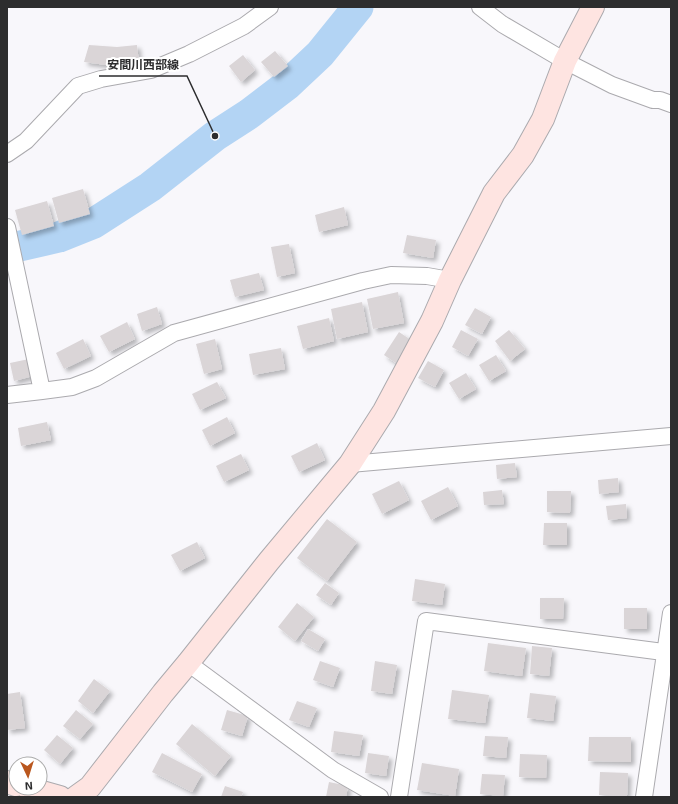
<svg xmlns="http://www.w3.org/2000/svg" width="678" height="804" viewBox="0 0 678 804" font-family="'Exo 2','Noto Sans JP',sans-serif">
	<defs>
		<filter id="shadow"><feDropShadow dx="3.5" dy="3.5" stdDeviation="2" flood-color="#0004"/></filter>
	</defs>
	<rect width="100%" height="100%" fill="#f8f7fb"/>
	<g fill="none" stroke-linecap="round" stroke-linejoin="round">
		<!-- river -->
		<path stroke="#b3d4f4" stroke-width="31" d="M 7,249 L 59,237 L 94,223 L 150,187 L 215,136 L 249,114 L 287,85 L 320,54 L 358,7"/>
	</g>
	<!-- building -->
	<path fill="#dad5d7" filter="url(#shadow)" d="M 89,45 L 117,47 L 137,45 L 139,63 L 114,66 L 84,62 Z
		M 275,51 L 288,66 L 274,77 L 261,62 Z
		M 243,55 L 255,70 L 241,82 L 229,66 Z
		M 83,189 L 90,214 L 59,223 L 52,198 Z
		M 47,201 L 54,226 L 22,235 L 15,210 Z
		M 344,207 L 348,225 L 319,232 L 315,215 Z
		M 407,235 L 436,240 L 433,258 L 403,253 Z
		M 289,244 L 295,273 L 277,277 L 271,247 Z
		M 259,273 L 264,290 L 235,297 L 230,280 Z
		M 398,292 L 404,323 L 373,329 L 367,299 Z
		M 362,302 L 368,332 L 337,339 L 331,309 Z
		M 157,307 L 162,324 L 142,331 L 137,314 Z
		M 475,308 L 491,317 L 482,334 L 465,325 Z
		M 329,318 L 334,341 L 303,349 L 297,326 Z
		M 127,322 L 135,339 L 109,352 L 100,336 Z
		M 461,330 L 478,339 L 468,356 L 452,347 Z
		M 509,330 L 525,349 L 510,361 L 495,341 Z
		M 399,332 L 414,342 L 399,365 L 384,355 Z
		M 83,339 L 91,356 L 64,369 L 56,353 Z
		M 215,339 L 222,369 L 204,374 L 196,344 Z
		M 281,348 L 285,369 L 253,375 L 249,354 Z
		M 496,355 L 506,371 L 489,381 L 479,365 Z
		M 29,359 L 33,376 L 14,381 L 10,363 Z
		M 428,361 L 444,370 L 435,387 L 418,378 Z
		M 466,373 L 476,389 L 459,399 L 449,383 Z
		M 217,382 L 226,398 L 200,410 L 192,394 Z
		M 227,417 L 235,433 L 210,446 L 202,430 Z
		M 47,422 L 51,440 L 21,446 L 18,428 Z
		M 317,443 L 325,460 L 299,472 L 291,456 Z
		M 241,454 L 249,470 L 224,482 L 216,466 Z
		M 515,463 L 517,477 L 497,479 L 496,465 Z
		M 618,478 L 619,492 L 599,494 L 598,480 Z
		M 399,481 L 409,500 L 382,514 L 372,494 Z
		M 448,487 L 458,506 L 431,520 L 421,501 Z
		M 502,490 L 504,504 L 484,505 L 483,492 Z
		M 547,491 L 571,491 L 570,513 L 547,512 Z
		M 626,504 L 627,518 L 608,520 L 606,506 Z
		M 327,519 L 357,542 L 327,581 L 297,558 Z
		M 544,523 L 567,523 L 567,545 L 543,545 Z
		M 197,542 L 205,558 L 180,571 L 171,555 Z
		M 415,579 L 445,584 L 442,605 L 412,601 Z
		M 325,583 L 339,593 L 331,605 L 316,595 Z
		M 540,598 L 564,598 L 563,619 L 540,619 Z
		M 297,603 L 314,617 L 295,641 L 278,627 Z
		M 624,608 L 647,608 L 647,629 L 624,629 Z
		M 308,629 L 325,639 L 318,651 L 301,641 Z
		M 488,643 L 526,648 L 522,676 L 484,671 Z
		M 532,646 L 552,648 L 549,676 L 530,674 Z
		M 320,661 L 340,668 L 333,687 L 313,680 Z
		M 375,661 L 397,665 L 392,694 L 371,691 Z
		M 94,679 L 110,691 L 93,713 L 78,701 Z
		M 452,690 L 489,695 L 485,723 L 448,719 Z
		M 20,692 L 25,728 L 7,730 L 7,694 Z
		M 530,693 L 556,696 L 553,721 L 527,718 Z
		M 297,701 L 317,708 L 309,727 L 289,720 Z
		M 76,710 L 93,724 L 80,739 L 63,726 Z
		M 227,710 L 248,716 L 242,736 L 221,730 Z
		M 192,724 L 231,756 L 215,776 L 176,744 Z
		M 334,731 L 363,735 L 359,756 L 331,752 Z
		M 57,735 L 73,748 L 60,764 L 44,750 Z
		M 485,736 L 508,737 L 506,758 L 483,756 Z
		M 589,737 L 631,737 L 631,762 L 588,761 Z
		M 162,753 L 202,774 L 192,792 L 152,772 Z
		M 368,753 L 389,756 L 386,776 L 365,773 Z
		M 520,754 L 547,755 L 546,778 L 519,777 Z
		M 422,763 L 459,769 L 455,796 L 417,790 Z
		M 600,772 L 628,773 L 627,796 L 599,795 Z
		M 482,774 L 505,775 L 503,796 L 480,794 Z
		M 329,782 L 348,786 L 346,797 L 326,797 Z
		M 225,786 L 243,792 L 241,797 L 221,797 Z"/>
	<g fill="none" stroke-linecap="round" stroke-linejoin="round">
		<!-- street casing -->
		<g stroke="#abaaae" stroke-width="18">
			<path id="street" d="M 480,7 L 502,24 L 565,61 L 612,85 L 653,100 L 660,100 L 671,104
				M 7,154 L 26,141 L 78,86 L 101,79 L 151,70 L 189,54 L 244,26 L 270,7
				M 7,227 L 42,391
				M 7,395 L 42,391 L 72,387 L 96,378 L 174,333 L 363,281 L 391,275 L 427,276 L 450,280
				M 350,464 L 671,436
				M 188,663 L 333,770 L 380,797
				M 399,797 L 426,621 L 671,653
				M 644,797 L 671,613"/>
		</g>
		<!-- secondary casing -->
		<g stroke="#abaaae" stroke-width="24">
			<path id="secondary" d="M 7,782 L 16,785
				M 28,788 L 60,797
				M 76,797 L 90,787 L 163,693 L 188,663 L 269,561 L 350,464 L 384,411 L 432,321 L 450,280 L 494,193 L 523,155 L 543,119 L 565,61 L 593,7"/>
		</g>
		<!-- street -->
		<use href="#street" stroke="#fff" stroke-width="16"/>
		<!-- secondary -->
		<use href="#secondary" stroke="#fee4e1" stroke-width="22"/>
	</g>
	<!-- callouts -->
	<path fill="none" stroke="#2d2d2e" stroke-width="1.5" d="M215 136L187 76H99"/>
	<circle fill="#2d2d2e" stroke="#fff" stroke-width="1.5" cx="215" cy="136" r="4"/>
	<g font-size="12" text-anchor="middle" font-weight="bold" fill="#2d2d2e" stroke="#fff" stroke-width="4" stroke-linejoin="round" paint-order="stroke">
		<text x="143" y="69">安間川西部線</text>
	</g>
	<!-- border -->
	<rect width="678" height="804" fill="none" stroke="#2d2d2e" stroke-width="16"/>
	<!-- north arrow -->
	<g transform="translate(28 776) rotate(176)"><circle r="19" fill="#ffffff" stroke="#ababab"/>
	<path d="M0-3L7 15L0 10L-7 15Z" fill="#ba571e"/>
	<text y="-6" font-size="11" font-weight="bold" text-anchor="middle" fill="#2d2d2e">N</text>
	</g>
</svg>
